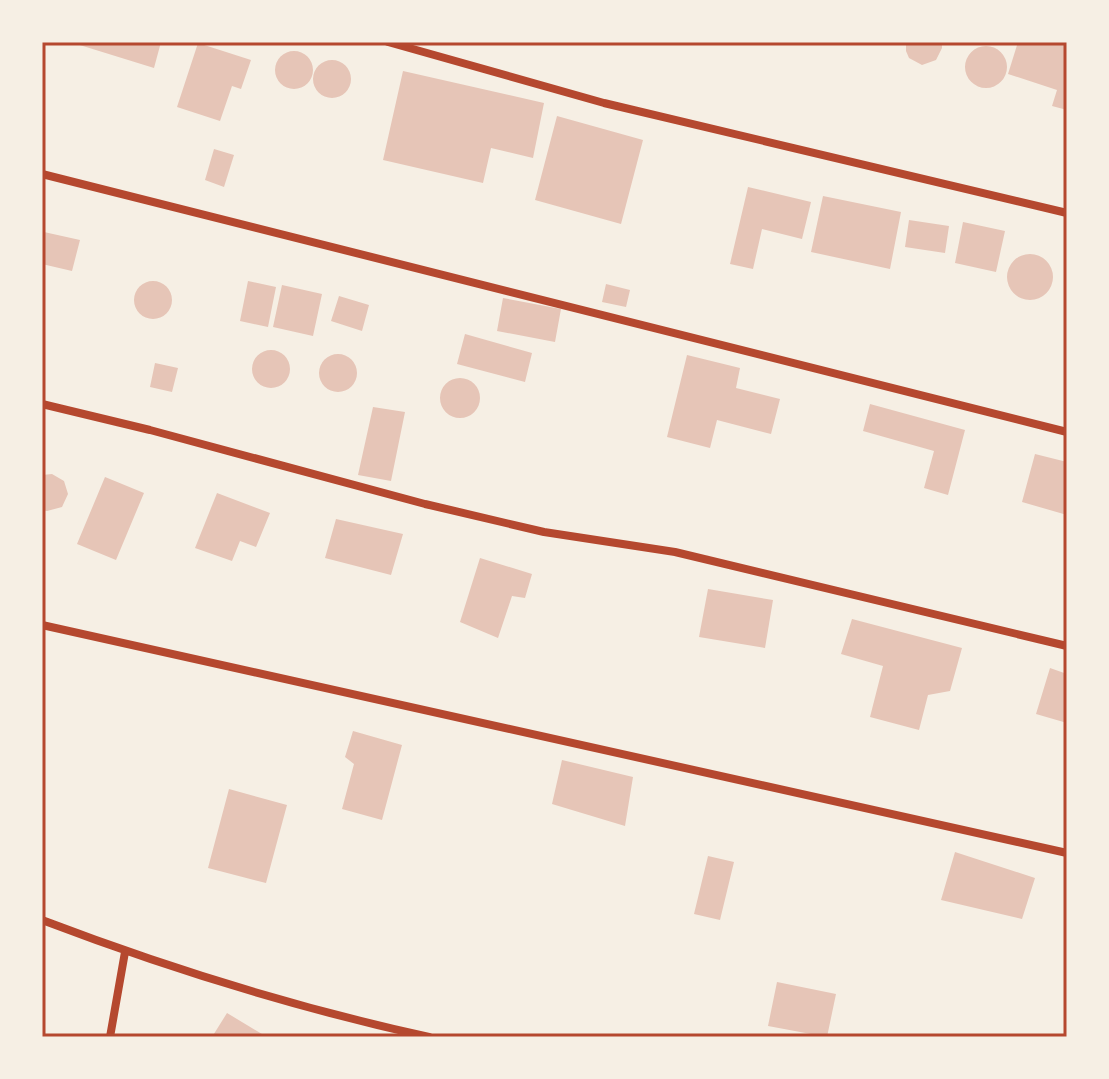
<svg xmlns="http://www.w3.org/2000/svg" width="1109" height="1079" viewBox="0 0 1109 1079" font-family="Montserrat,sans-serif">
	<rect width="100%" height="100%" fill="#f6efe4"/>
	<!-- building -->
	<path fill="#e6c5b7" d="M 70,42 L 161,42 L 154,68 Z
		M 906,42 L 942,42 L 942,48 L 936,60 L 922,65 L 909,58 L 906,51 Z
		M 1018,42 L 1067,43 L 1067,110 L 1052,106 L 1057,90 L 1008,74 Z
		M 198,43 L 251,60 L 241,89 L 232,86 L 220,121 L 177,107 Z
		M965 67a21 21 0 1 1 42 0a21 21 0 1 1-42 0Z
		M275 70a19 19 0 1 1 38 0a19 19 0 1 1-38 0Z
		M313 79a19 19 0 1 1 38 0a19 19 0 1 1-38 0Z
		M 403,71 L 544,103 L 533,158 L 491,148 L 483,183 L 383,160 Z
		M 557,116 L 643,140 L 621,224 L 535,200 Z
		M 214,149 L 234,155 L 224,187 L 205,180 Z
		M 748,187 L 811,202 L 802,239 L 762,229 L 753,269 L 730,264 Z
		M 823,196 L 901,212 L 890,269 L 811,252 Z
		M 909,220 L 949,226 L 945,253 L 905,247 Z
		M 963,222 L 1005,231 L 996,272 L 955,263 Z
		M 44,232 L 80,240 L 72,271 L 42,264 Z
		M1007 277a23 23 0 1 1 46 0a23 23 0 1 1-46 0Z
		M 248,281 L 276,287 L 268,327 L 240,321 Z
		M134 300a19 19 0 1 1 38 0a19 19 0 1 1-38 0Z
		M 606,284 L 630,290 L 626,307 L 602,302 Z
		M 282,285 L 322,294 L 313,336 L 273,327 Z
		M 339,296 L 369,305 L 362,331 L 331,321 Z
		M 503,298 L 561,309 L 555,342 L 497,331 Z
		M 465,334 L 532,353 L 525,382 L 457,364 Z
		M252 369a19 19 0 1 1 38 0a19 19 0 1 1-38 0Z
		M319 373a19 19 0 1 1 38 0a19 19 0 1 1-38 0Z
		M 687,355 L 740,368 L 736,388 L 780,399 L 771,434 L 717,420 L 710,448 L 667,437 Z
		M 155,363 L 178,368 L 172,392 L 150,387 Z
		M440 398a20 20 0 1 1 40 0a20 20 0 1 1-40 0Z
		M 870,404 L 965,430 L 948,495 L 924,488 L 934,451 L 863,431 Z
		M 373,407 L 405,412 L 391,481 L 358,475 Z
		M 1035,454 L 1067,462 L 1067,515 L 1022,502 Z
		M 52,474 L 64,481 L 68,494 L 62,507 L 47,511 L 42,510 L 42,475 Z
		M 105,477 L 144,493 L 116,560 L 77,544 Z
		M 217,493 L 270,513 L 256,547 L 240,541 L 232,561 L 195,548 Z
		M 336,519 L 403,534 L 391,575 L 325,558 Z
		M 480,558 L 532,574 L 525,598 L 512,596 L 498,638 L 460,622 Z
		M 708,589 L 773,600 L 765,648 L 699,637 Z
		M 852,619 L 962,648 L 950,691 L 928,695 L 919,730 L 870,717 L 883,666 L 841,654 Z
		M 1050,668 L 1067,674 L 1067,723 L 1036,714 Z
		M 353,731 L 402,745 L 382,820 L 342,809 L 354,764 L 345,757 Z
		M 562,760 L 633,777 L 625,826 L 552,804 Z
		M 229,789 L 287,805 L 266,883 L 208,868 Z
		M 955,852 L 1035,878 L 1022,919 L 941,900 Z
		M 708,856 L 734,862 L 720,920 L 694,914 Z
		M 777,982 L 836,994 L 827,1037 L 768,1026 Z
		M 227,1013 L 262,1034 L 260,1037 L 212,1037 Z"/>
	<g fill="none" stroke-linecap="round" stroke-linejoin="round">
		<!-- minor -->
		<path stroke="#b5482f" stroke-width="8" d="M 388,42 L 604,103 L 1067,213
			M 42,174 L 1067,432
			M 42,404 L 150,430 L 425,504 L 544,532 L 675,552 L 1067,646
			M 42,625 L 1067,853
			M 42,920 C 168,968 297,1008 429,1037
			M 110,1037 L 125,952"/>
	</g>
	<!-- border -->
	<rect width="1109" height="1079" fill="none" stroke="#f6efe4" stroke-width="88"/>
	<rect x="44" y="44" width="1021" height="991" fill="none" stroke="#b5482f" stroke-width="3"/>
</svg>
